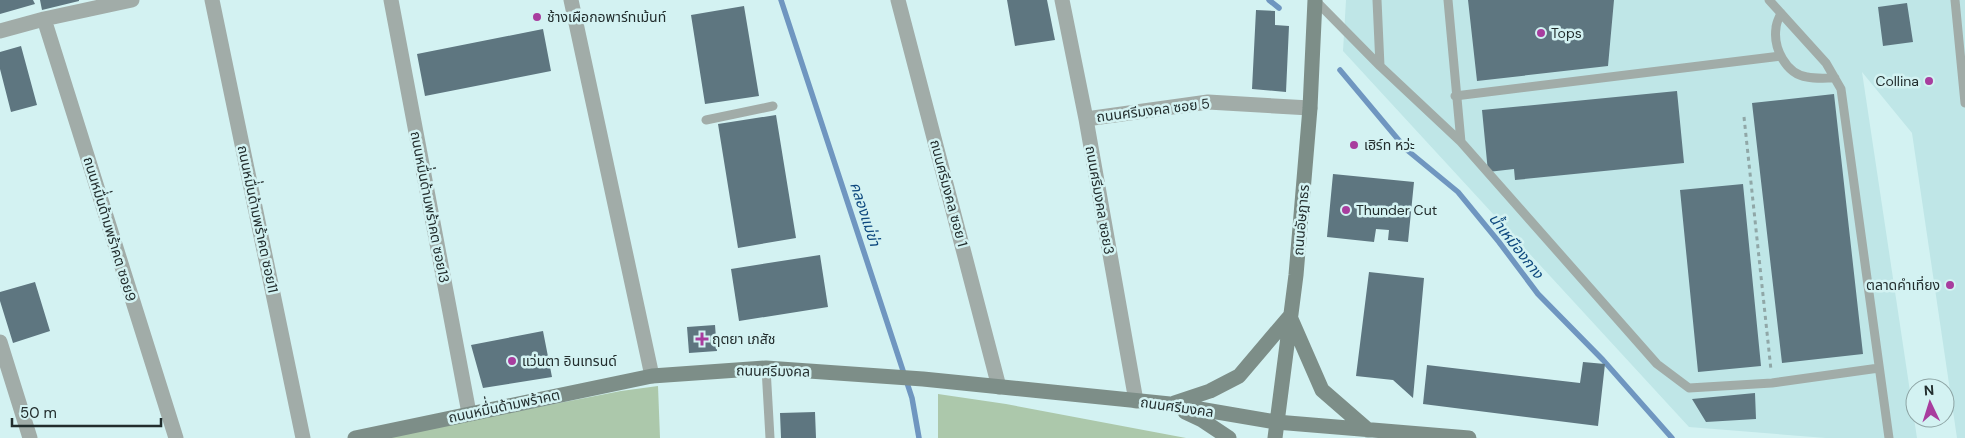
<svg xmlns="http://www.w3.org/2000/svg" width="1965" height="438" viewBox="0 0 1965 438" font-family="'DM Sans','Noto Sans Thai',sans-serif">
	<rect width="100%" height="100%" fill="#d3f2f2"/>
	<!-- built -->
	<path fill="#bfe6e7" d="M 1346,0 L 1965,0 L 1965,438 L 1957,438 L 1912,133 L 1862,72 L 1917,438 L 1826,438 L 1689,427 L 1343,51 Z"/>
	<!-- green -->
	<path fill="#acc8ab" d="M 658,386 L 660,438 L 380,438 L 621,391 Z
		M 938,394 L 1006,404 L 1186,438 L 938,438 Z"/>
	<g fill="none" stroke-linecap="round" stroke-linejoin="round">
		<!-- stream -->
		<path stroke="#6f96c0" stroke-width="5.5" d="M 781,0 L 912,398 L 919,438
			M 1269,0 L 1279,8
			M 1340,70 L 1407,150 L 1458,192 L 1499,242 L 1538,294 L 1603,360 L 1672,438"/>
	</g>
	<!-- building -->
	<path fill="#5e7680" d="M 0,0 L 33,0 L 35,4 L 0,14 Z
		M 40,0 L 79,0 L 79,1 L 42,10 Z
		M 1007,0 L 1047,0 L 1055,40 L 1015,46 Z
		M 1468,0 L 1614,0 L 1608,66 L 1477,81 Z
		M 1907,3 L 1913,42 L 1883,46 L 1878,7 Z
		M 744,6 L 759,96 L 705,104 L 691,15 Z
		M 1256,10 L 1275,11 L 1275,25 L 1289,26 L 1286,92 L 1252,89 Z
		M 543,29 L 551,71 L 425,96 L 417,54 Z
		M 21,46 L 37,105 L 11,112 L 0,69 L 0,52 Z
		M 1677,91 L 1684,163 L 1515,180 L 1514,169 L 1488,172 L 1482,110 Z
		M 1834,94 L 1863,354 L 1782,363 L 1752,103 Z
		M 776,115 L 796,238 L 738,248 L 718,124 Z
		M 1333,174 L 1414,182 L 1408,242 L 1388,240 L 1389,230 L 1376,229 L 1374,242 L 1327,237 Z
		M 1743,184 L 1761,366 L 1698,372 L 1680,190 Z
		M 820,255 L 828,307 L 739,321 L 731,269 Z
		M 1369,272 L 1424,278 L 1413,398 L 1393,380 L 1356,376 Z
		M 35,282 L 50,331 L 13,343 L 0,301 L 0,292 Z
		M 715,325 L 717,351 L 689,353 L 687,327 Z
		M 543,331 L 552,377 L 483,388 L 471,345 Z
		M 1583,362 L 1605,364 L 1598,426 L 1423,404 L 1427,365 L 1580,383 Z
		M 1755,393 L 1756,419 L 1706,422 L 1692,399 Z
		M 815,412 L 816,438 L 781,438 L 780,413 Z"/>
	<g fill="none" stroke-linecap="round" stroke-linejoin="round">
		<!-- path -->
		<path stroke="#90a7a7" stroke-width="3" stroke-dasharray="4 4" stroke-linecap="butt" d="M 1744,117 L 1771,370"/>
		<!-- lane -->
		<path stroke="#a1aca8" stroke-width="9" d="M 1315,0 L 1380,66 L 1461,142 L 1657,364 L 1689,388 L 1772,383 L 1879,368
			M 1377,0 L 1380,66
			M 1448,0 L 1461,142
			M 1769,0 L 1826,63 L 1841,89 L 1889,438
			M 1955,0 L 1965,103
			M 1781,13 C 1779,18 1776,23 1776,28 C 1773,48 1786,74 1807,77 C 1816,79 1826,78 1835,78
			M 1455,96 L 1781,56
			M 706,120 L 773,106
			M 766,368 L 770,438"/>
		<!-- street -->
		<path stroke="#a1aca8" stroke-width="15" d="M 212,0 L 303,438
			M 391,0 L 469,413
			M 571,0 L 652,376
			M 898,0 L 999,387
			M 1062,0 L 1086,119 L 1136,401
			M 44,19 L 176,438
			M 0,31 L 44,19 L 132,0
			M 1086,119 L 1208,102 L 1310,108
			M 0,342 L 30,438"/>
		<!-- secondary -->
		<path stroke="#7d8e88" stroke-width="15" d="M 1291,319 L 1322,390 L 1368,430
			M 1174,403 L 1210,391 L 1239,376 L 1290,316
			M 1185,412 L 1202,420 L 1229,438
			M 355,438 L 652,376 L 766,368 L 923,379 L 1170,404 L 1276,422 L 1469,438
			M 1275,438 L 1296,275 L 1310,108 L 1315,0"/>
	</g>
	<!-- markers -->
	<g fill="#a83d9e" stroke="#d3f2f2" stroke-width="2">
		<circle cx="537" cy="17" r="5"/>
		<circle cx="1541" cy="33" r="5"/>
		<circle cx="1929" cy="81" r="5"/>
		<circle cx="1354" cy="145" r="5"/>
		<circle cx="1346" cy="210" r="5"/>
		<circle cx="1950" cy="285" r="5"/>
		<path d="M699.5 331.5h5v5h5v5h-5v5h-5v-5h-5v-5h5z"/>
		<circle cx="512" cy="361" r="5"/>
	</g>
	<g text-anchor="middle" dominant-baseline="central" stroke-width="5" stroke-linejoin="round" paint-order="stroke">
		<!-- poi labels -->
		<g font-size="14" fill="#222d2d" stroke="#d3f2f2" text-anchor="start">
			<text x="547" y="17">ช้างเผือกอพาร์ทเม้นท์</text>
			<text x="1551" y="33">Tops</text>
			<text x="1919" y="81" text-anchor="end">Collina</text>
			<text x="1364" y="145">เฮิร์ท หว่ะ</text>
			<text x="1356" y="210">Thunder Cut</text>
			<text x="1940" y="285" text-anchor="end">ตลาดคำเที่ยง</text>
			<text x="712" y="339">ฤตยา เภสัช</text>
			<text x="522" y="361">แว่นตา อินเทรนด์</text>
		</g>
		<!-- street labels -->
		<g font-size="14" fill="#222d2d" stroke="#d3f2f2">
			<text transform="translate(1153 110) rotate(-7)">ถนนศรีมงคล ซอย 5</text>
			<text transform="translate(949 193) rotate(75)">ถนนศรีมงคล ซอย 1</text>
			<text transform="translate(1100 200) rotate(80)">ถนนศรีมงคล ซอย3</text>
			<text transform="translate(430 207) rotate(79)">ถนนหมื่่นด้ามพร้าคต ซอย13</text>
			<text transform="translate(258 219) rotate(78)">ถนนหมื่่นด้ามพร้าคต ซอย11</text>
			<text transform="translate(1301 220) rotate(-85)">ถนนอัษฎาธร</text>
			<text transform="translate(110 229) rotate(73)">ถนนหมื่่นด้ามพร้าคต ซอย9</text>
			<text transform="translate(773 371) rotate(1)">ถนนศรีมงคล</text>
			<text transform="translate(504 406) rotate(-12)">ถนนหมื่่นด้ามพร้าคต</text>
			<text transform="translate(1177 407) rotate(8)">ถนนศรีมงคล</text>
		</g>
		<!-- water labels -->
		<g font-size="15" font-style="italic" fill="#0d487e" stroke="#d3f2f2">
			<text transform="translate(865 214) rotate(72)">คลองแม่ข่า</text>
			<text transform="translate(1516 246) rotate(52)">น้ำเหมืองกาง</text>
		</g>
	</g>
	<!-- north arrow -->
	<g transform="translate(1930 403) rotate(356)"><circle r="24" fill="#d3f2f2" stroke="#8ca3a3"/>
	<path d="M0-4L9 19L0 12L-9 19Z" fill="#a83d9e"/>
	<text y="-8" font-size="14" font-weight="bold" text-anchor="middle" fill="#222d2d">N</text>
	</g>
	<!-- scale -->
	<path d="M12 418v8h149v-8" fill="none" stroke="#222d2d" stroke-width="2.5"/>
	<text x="20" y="418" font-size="15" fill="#222d2d" stroke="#d3f2f2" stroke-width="4" paint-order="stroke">50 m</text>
</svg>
